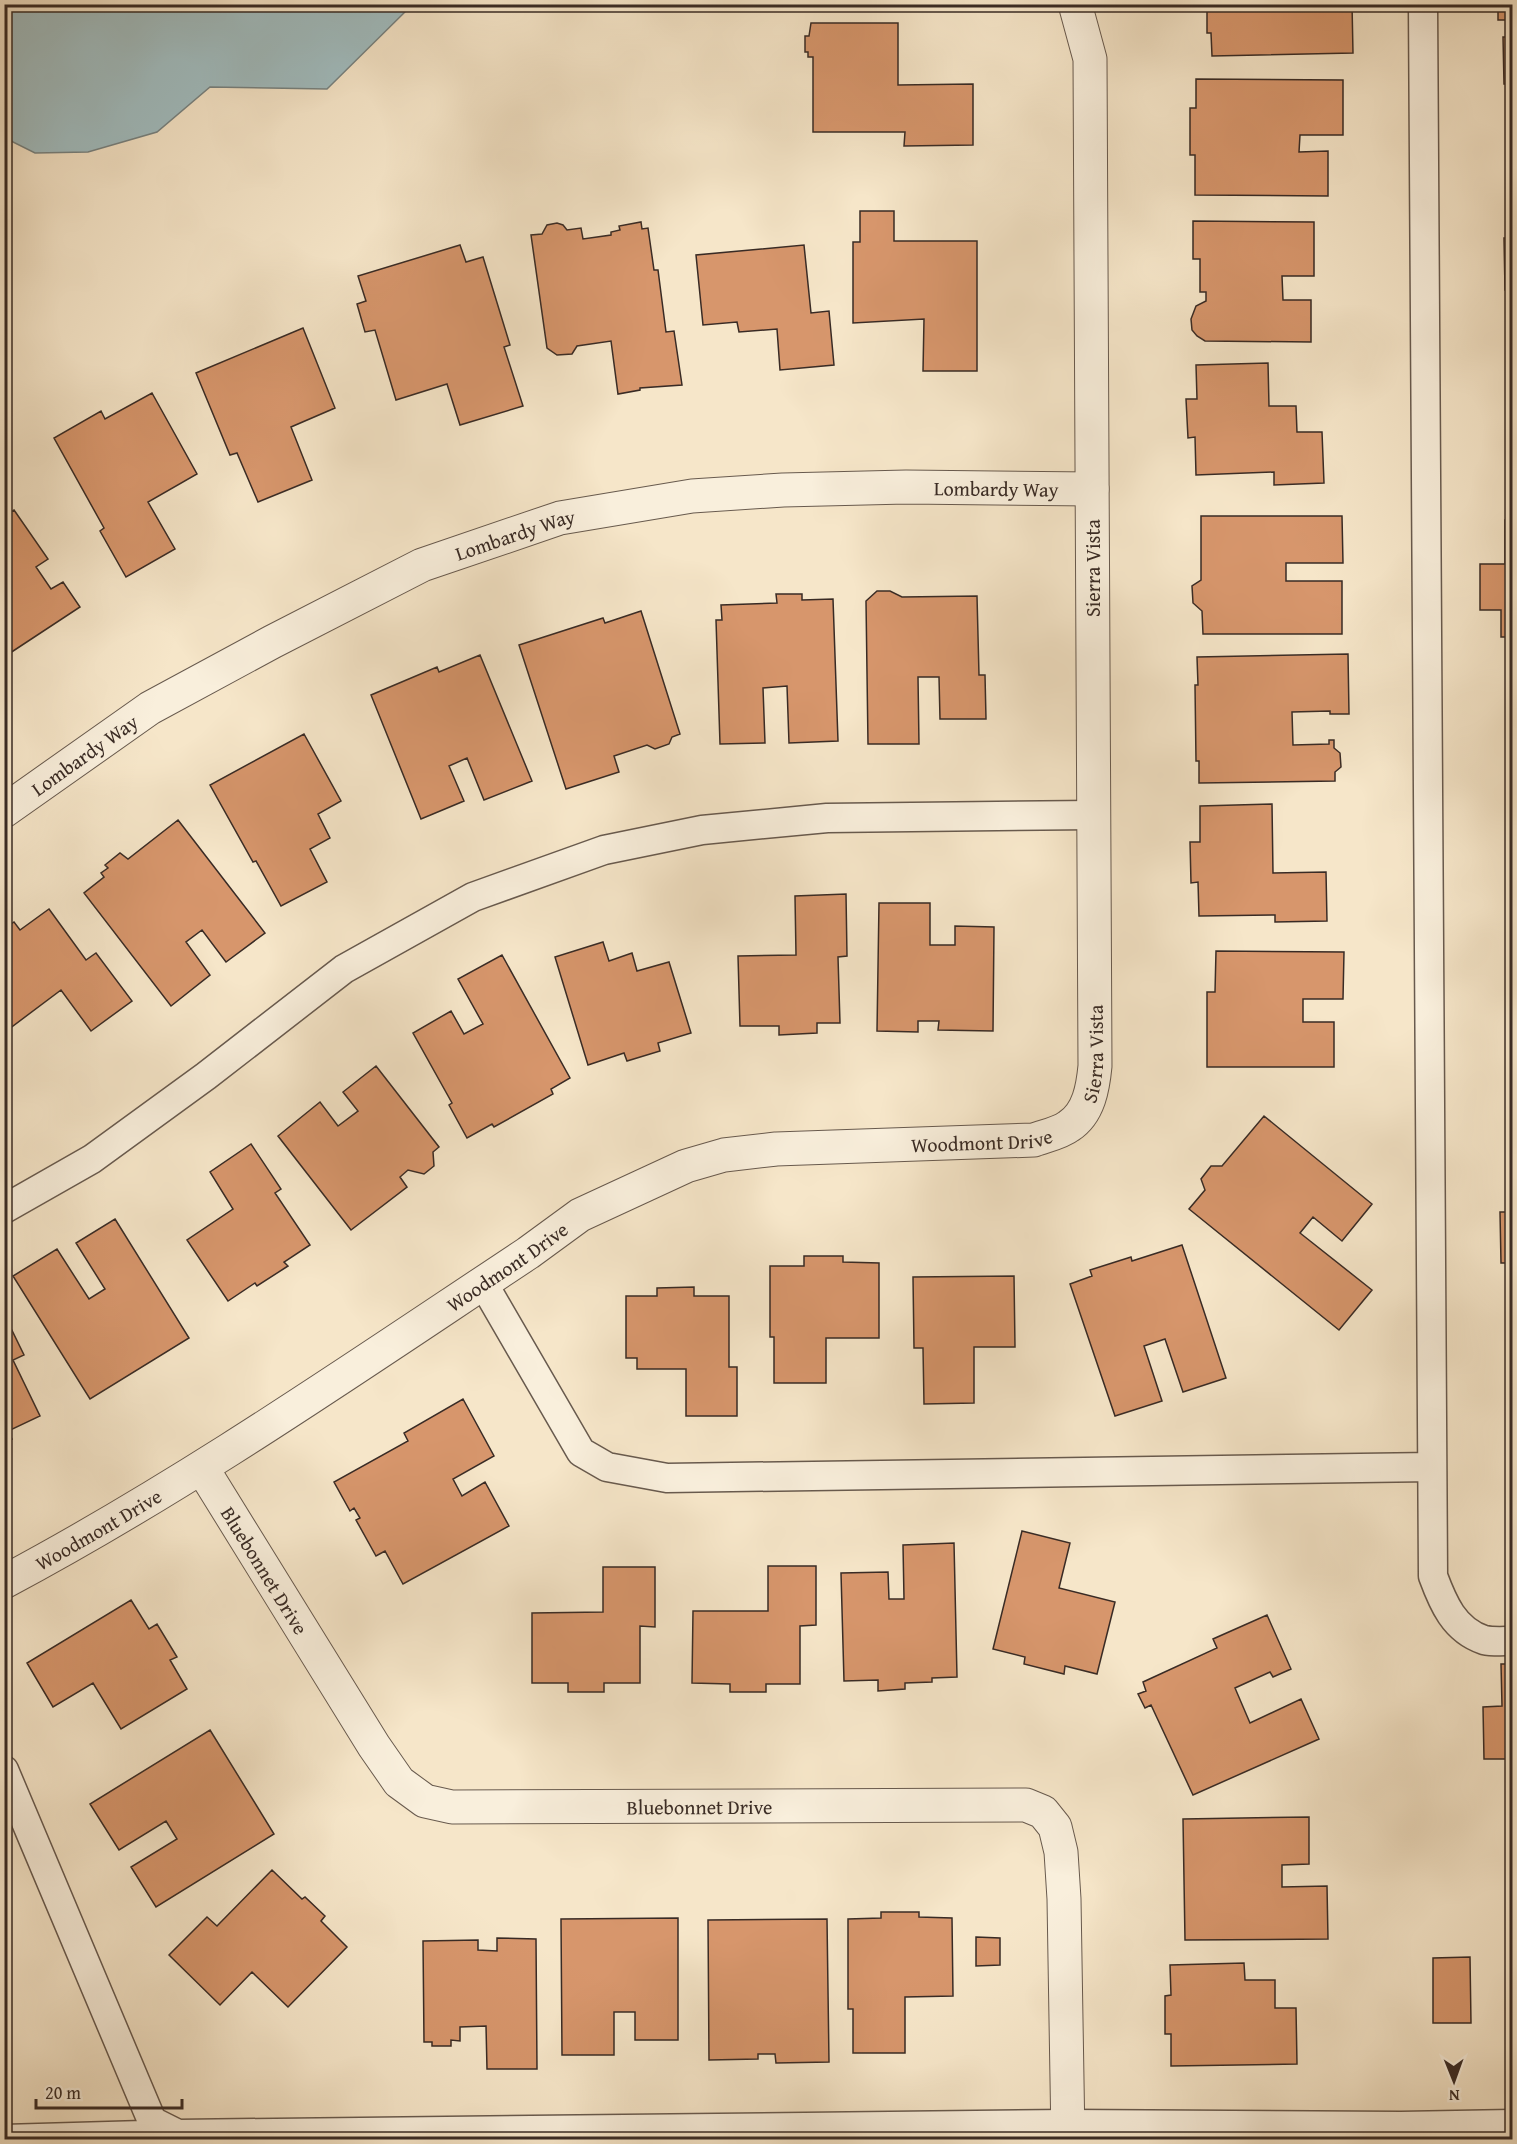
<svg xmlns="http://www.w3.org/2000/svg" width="1517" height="2144" viewBox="0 0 1517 2144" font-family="'Gentium Book Plus',serif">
	<rect width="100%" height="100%" fill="#f6e6c9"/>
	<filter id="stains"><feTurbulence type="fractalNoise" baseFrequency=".00333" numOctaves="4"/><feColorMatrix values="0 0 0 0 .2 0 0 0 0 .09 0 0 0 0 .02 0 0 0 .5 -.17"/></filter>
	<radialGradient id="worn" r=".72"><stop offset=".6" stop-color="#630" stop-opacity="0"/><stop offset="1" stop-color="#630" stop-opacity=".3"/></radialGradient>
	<!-- water -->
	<path fill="#a1bdc0" stroke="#778382" stroke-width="1.5" d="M 4,5 L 5,4 L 412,5 L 327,89 L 210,87 L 157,132 L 88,152 L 35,153 L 5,138 Z"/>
	<!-- building -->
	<path fill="#d7966c" stroke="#392b25" stroke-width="1.5" d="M 1207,4 L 1352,4 L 1353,53 L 1212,56 L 1211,33 L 1207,33 Z
		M 1498,4 L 1512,4 L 1512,20 L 1498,20 Z
		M 811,23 L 898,23 L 898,85 L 973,84 L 973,145 L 904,146 L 905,132 L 813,132 L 813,57 L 808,57 L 808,52 L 805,52 L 805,36 L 809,36 Z
		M 1503,37 L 1512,37 L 1512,84 L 1504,84 Z
		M 1196,79 L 1343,80 L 1343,135 L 1300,135 L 1299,152 L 1328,151 L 1328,196 L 1195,195 L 1195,155 L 1190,155 L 1190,108 L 1196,108 Z
		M 1506,101 L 1512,101 L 1512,154 L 1506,154 Z
		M 860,211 L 894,211 L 894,241 L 977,241 L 977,371 L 923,371 L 924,319 L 853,323 L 853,242 L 860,242 Z
		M 1193,221 L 1314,222 L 1314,276 L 1282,276 L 1283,300 L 1311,300 L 1311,342 L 1205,341 L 1197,336 L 1192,330 L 1191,319 L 1196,306 L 1206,301 L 1206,292 L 1200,292 L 1200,259 L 1193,259 Z
		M 641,222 L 642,229 L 648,228 L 654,270 L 658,270 L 666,332 L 674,331 L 682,385 L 640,388 L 640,390 L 618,394 L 611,341 L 577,346 L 572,354 L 557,355 L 547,348 L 531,235 L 542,234 L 547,225 L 557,223 L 563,225 L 567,230 L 581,228 L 583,239 L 611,235 L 611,232 L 620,230 L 619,226 Z
		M 1504,238 L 1512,238 L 1512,290 L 1505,290 Z
		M 460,245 L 466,262 L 483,257 L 510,345 L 504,347 L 523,406 L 460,425 L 447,384 L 396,400 L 375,330 L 365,332 L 357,304 L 366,301 L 358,276 Z
		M 804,245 L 811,313 L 829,311 L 834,365 L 780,370 L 777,329 L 739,332 L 737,322 L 703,325 L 696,255 Z
		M 303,328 L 335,408 L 291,427 L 312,480 L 258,502 L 237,453 L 230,455 L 196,373 Z
		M 1268,363 L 1269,406 L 1296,406 L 1297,432 L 1322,432 L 1324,483 L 1274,485 L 1274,472 L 1196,475 L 1195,437 L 1188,438 L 1186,399 L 1197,399 L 1196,365 Z
		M 152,393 L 197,474 L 148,502 L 175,549 L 126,577 L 100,531 L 104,528 L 54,438 L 101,411 L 105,419 Z
		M 14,510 L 48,559 L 36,567 L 51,589 L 63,582 L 80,607 L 4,657 L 4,516 Z
		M 1201,516 L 1342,516 L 1343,563 L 1286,563 L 1286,581 L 1342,581 L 1342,634 L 1203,634 L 1202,611 L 1193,603 L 1192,586 L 1201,580 Z
		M 1505,520 L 1512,520 L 1512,637 L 1501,637 L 1501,610 L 1480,610 L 1480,564 L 1505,564 Z
		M 877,591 L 890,591 L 902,597 L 977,596 L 979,675 L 985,675 L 986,719 L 940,719 L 939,677 L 918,677 L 919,744 L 868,744 L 866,601 Z
		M 776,594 L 802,594 L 802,600 L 833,599 L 838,741 L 789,743 L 787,686 L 763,688 L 765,743 L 720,744 L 716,620 L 722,620 L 721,605 L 777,603 Z
		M 641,611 L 680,734 L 672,737 L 669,744 L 655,749 L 647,745 L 614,756 L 619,772 L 566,789 L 519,645 L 603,618 L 605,623 Z
		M 1348,654 L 1349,714 L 1330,714 L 1330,711 L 1292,712 L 1293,745 L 1329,744 L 1329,740 L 1334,740 L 1334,748 L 1340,753 L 1341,767 L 1335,772 L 1335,781 L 1199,783 L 1199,761 L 1196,761 L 1195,685 L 1198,685 L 1197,657 Z
		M 480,655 L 532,781 L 484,800 L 467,758 L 449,766 L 464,801 L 421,819 L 371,695 L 437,667 L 439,672 Z
		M 304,734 L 341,801 L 318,814 L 330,838 L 310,849 L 327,882 L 281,906 L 256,861 L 253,862 L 210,785 Z
		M 1272,804 L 1273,873 L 1326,872 L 1327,921 L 1275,922 L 1275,915 L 1199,916 L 1198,882 L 1191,883 L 1190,842 L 1200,842 L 1200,806 Z
		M 178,820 L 265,933 L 226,962 L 202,930 L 186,942 L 210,975 L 171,1006 L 84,893 L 104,877 L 101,873 L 108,868 L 105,865 L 120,853 L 128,859 Z
		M 846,894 L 847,956 L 838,957 L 840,1023 L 817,1023 L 817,1033 L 779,1035 L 779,1026 L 740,1026 L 738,956 L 796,955 L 795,896 Z
		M 879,903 L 930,903 L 930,945 L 955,945 L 955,926 L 994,927 L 993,1031 L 938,1030 L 939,1021 L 918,1021 L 918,1032 L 877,1031 Z
		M 49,909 L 86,960 L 96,953 L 132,1001 L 91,1031 L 61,990 L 5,1032 L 4,929 L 14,922 L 20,930 Z
		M 603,942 L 609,961 L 632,953 L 637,971 L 669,962 L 691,1033 L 658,1043 L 660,1051 L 627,1061 L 624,1053 L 588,1065 L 555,957 Z
		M 1216,951 L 1344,952 L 1343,999 L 1303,999 L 1303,1022 L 1334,1022 L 1334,1067 L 1207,1067 L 1207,992 L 1215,992 Z
		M 502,955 L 570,1078 L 551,1089 L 553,1094 L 494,1127 L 492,1124 L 467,1138 L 449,1105 L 452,1103 L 413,1033 L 451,1011 L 464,1034 L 483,1024 L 458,979 Z
		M 376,1066 L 439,1147 L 433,1152 L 434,1166 L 424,1174 L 408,1170 L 400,1177 L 407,1187 L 351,1230 L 278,1136 L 320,1102 L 338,1126 L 358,1111 L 343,1092 Z
		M 1264,1116 L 1372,1204 L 1342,1241 L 1313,1217 L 1300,1233 L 1372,1290 L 1339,1330 L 1189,1209 L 1205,1190 L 1201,1179 L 1211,1166 L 1222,1166 Z
		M 251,1144 L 281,1189 L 275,1193 L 310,1245 L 284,1262 L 288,1266 L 257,1286 L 255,1283 L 228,1301 L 187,1240 L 233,1209 L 210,1172 Z
		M 1500,1212 L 1512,1212 L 1512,1263 L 1501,1263 Z
		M 115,1219 L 189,1338 L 90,1399 L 13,1276 L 57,1249 L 89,1299 L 105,1289 L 76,1243 Z
		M 1182,1245 L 1226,1378 L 1183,1392 L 1165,1339 L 1144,1346 L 1162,1401 L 1115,1416 L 1070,1284 L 1092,1276 L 1090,1270 L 1131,1257 L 1132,1261 Z
		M 804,1256 L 843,1256 L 843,1262 L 879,1263 L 879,1338 L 826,1338 L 826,1383 L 774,1383 L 774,1337 L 770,1337 L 770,1266 L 804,1266 Z
		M 1014,1276 L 1015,1347 L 974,1347 L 974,1403 L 924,1404 L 923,1348 L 914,1348 L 913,1277 Z
		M 694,1287 L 694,1296 L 729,1296 L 729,1367 L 737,1367 L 737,1416 L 686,1416 L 686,1369 L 637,1369 L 637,1358 L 626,1358 L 626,1296 L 657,1296 L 657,1288 Z
		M 4,1314 L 24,1355 L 13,1360 L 40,1416 L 8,1431 L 12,1439 L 4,1442 Z
		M 1507,1350 L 1512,1350 L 1512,1402 L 1508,1402 Z
		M 463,1399 L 494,1456 L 453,1479 L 462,1496 L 485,1482 L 509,1526 L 403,1584 L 385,1551 L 376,1556 L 356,1520 L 360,1518 L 354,1508 L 350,1511 L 334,1482 L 408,1441 L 404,1433 Z
		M 1022,1531 L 1070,1543 L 1059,1588 L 1115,1602 L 1097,1674 L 1065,1666 L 1064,1674 L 1024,1664 L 1025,1657 L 993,1649 Z
		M 954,1543 L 957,1677 L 932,1678 L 932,1682 L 905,1683 L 905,1689 L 878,1691 L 878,1680 L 844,1681 L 841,1573 L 888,1572 L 889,1599 L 904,1599 L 903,1545 Z
		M 768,1566 L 816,1566 L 816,1625 L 800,1626 L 800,1684 L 766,1684 L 766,1692 L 730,1692 L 730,1684 L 692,1683 L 693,1611 L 768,1611 Z
		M 603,1567 L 655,1567 L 655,1627 L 640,1626 L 640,1683 L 604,1683 L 604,1692 L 568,1692 L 568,1683 L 532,1683 L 532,1613 L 603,1612 Z
		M 131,1600 L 149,1629 L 157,1624 L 177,1657 L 170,1660 L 187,1689 L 121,1729 L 93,1683 L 53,1707 L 27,1663 Z
		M 1267,1615 L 1291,1669 L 1273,1677 L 1270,1672 L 1235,1688 L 1250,1723 L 1301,1699 L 1319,1739 L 1193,1795 L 1151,1705 L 1145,1708 L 1138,1694 L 1146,1691 L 1143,1682 L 1217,1648 L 1213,1639 Z
		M 1501,1664 L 1512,1664 L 1512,1771 L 1508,1771 L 1509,1759 L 1484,1759 L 1483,1707 L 1502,1706 Z
		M 210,1730 L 274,1834 L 156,1907 L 131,1867 L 177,1839 L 166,1821 L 119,1850 L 90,1804 Z
		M 1309,1817 L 1309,1864 L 1282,1865 L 1282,1887 L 1327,1886 L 1328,1939 L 1185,1940 L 1183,1819 Z
		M 272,1870 L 302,1899 L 305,1897 L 325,1916 L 321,1921 L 347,1947 L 288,2007 L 252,1972 L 220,2005 L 169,1955 L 207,1917 L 217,1926 Z
		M 881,1912 L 919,1912 L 919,1917 L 952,1918 L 953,1996 L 905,1997 L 905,2053 L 853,2053 L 853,2009 L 848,2009 L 848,1919 L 881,1918 Z
		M 678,1918 L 678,2040 L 635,2040 L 635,2012 L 614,2012 L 614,2055 L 562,2055 L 561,1919 Z
		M 827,1919 L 829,2062 L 776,2063 L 775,2054 L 758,2054 L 758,2059 L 709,2060 L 708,1920 Z
		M 976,1937 L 1000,1938 L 1000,1965 L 976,1966 Z
		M 497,1938 L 536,1939 L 537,2069 L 487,2069 L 486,2026 L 460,2027 L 460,2041 L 451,2040 L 451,2046 L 432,2046 L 432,2042 L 424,2042 L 423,1941 L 478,1940 L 478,1950 L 497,1951 Z
		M 1470,1957 L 1471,2023 L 1433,2023 L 1433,1958 Z
		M 1244,1963 L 1245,1980 L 1275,1980 L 1275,2008 L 1296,2008 L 1297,2064 L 1171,2066 L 1171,2034 L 1165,2034 L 1165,1996 L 1171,1995 L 1170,1965 Z"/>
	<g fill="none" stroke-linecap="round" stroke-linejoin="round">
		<!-- service casing -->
		<g stroke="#685a4e" stroke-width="31">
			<path id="service" d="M 1423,4 L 1433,1576 C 1443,1603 1454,1630 1484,1640 C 1493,1642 1504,1641 1512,1641
				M 4,1209 L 92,1159 L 206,1076 L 344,969 L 473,897 L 604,850 L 702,830 L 827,818 L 1093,815
				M 483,1283 L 581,1452 L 607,1467 L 667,1478 L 1432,1467
				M 4,1770 L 152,2121 L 178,2134
				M 4,2139 L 178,2134 L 1067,2124 L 1401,2126 L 1512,2124"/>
		</g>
		<!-- minor casing -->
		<g stroke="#685a4e" stroke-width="35">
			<g id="minor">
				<path id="s1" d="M 4,811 L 150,708 L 272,642 L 422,565 L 560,518 L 692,496 L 783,490 L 906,487 L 1092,489"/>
				<path id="s2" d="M 202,1468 L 374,1746 L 399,1782 L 425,1801 L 452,1807 L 1026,1805 L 1043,1812 L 1055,1827 L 1061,1852 L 1064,1899 L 1068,2140"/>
				<path id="s3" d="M 4,1582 C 186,1485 356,1367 528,1253 L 580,1215 L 686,1166 L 724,1155 L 776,1149 L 1034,1140 C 1045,1136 1060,1133 1069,1126 C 1089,1113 1093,1087 1095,1066 L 1090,59 L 1075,4"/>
			</g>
		</g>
		<!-- service -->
		<use href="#service" stroke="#f9efdc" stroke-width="28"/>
		<!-- minor -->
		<use href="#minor" stroke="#f9efdc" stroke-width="33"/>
	</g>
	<g text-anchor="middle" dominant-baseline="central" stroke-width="4.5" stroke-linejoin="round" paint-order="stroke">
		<!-- street labels -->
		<g font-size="20" fill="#392b25" stroke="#f9efdc">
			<text stroke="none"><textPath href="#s1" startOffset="1070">Lombardy Way</textPath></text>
			<text stroke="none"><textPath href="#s1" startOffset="584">Lombardy Way</textPath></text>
			<text transform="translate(1092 568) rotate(-90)">Sierra Vista</text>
			<text stroke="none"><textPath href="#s1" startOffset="98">Lombardy Way</textPath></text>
			<text stroke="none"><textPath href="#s3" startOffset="1268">Sierra Vista</textPath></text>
			<text stroke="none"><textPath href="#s3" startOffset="1098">Woodmont Drive</textPath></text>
			<text stroke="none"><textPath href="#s3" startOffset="594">Woodmont Drive</textPath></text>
			<text stroke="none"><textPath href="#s3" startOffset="108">Woodmont Drive</textPath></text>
			<text stroke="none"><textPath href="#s2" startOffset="120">Bluebonnet Drive</textPath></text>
			<text stroke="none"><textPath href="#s2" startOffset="678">Bluebonnet Drive</textPath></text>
		</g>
	</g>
	<!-- margin -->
	<rect width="1517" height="2144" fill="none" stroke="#f6e6c9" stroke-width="24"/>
	<rect x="6" y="6" width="1505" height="2132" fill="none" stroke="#392b25" stroke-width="3"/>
	<rect x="12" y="12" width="1493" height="2120" fill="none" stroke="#392b25" stroke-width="1.5"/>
	<!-- north arrow -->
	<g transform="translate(1454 2081) rotate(179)" stroke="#f9efdc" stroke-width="4.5" paint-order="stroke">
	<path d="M0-4.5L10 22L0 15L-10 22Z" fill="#392b25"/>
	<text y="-9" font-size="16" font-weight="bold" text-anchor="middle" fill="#392b25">N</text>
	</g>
	<!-- scale -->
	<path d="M36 2099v9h146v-9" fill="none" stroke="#392b25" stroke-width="3"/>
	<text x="45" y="2099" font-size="18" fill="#392b25" stroke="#f9efdc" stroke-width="4.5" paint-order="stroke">20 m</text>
	<rect width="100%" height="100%" filter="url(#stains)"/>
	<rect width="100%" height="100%" fill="url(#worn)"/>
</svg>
